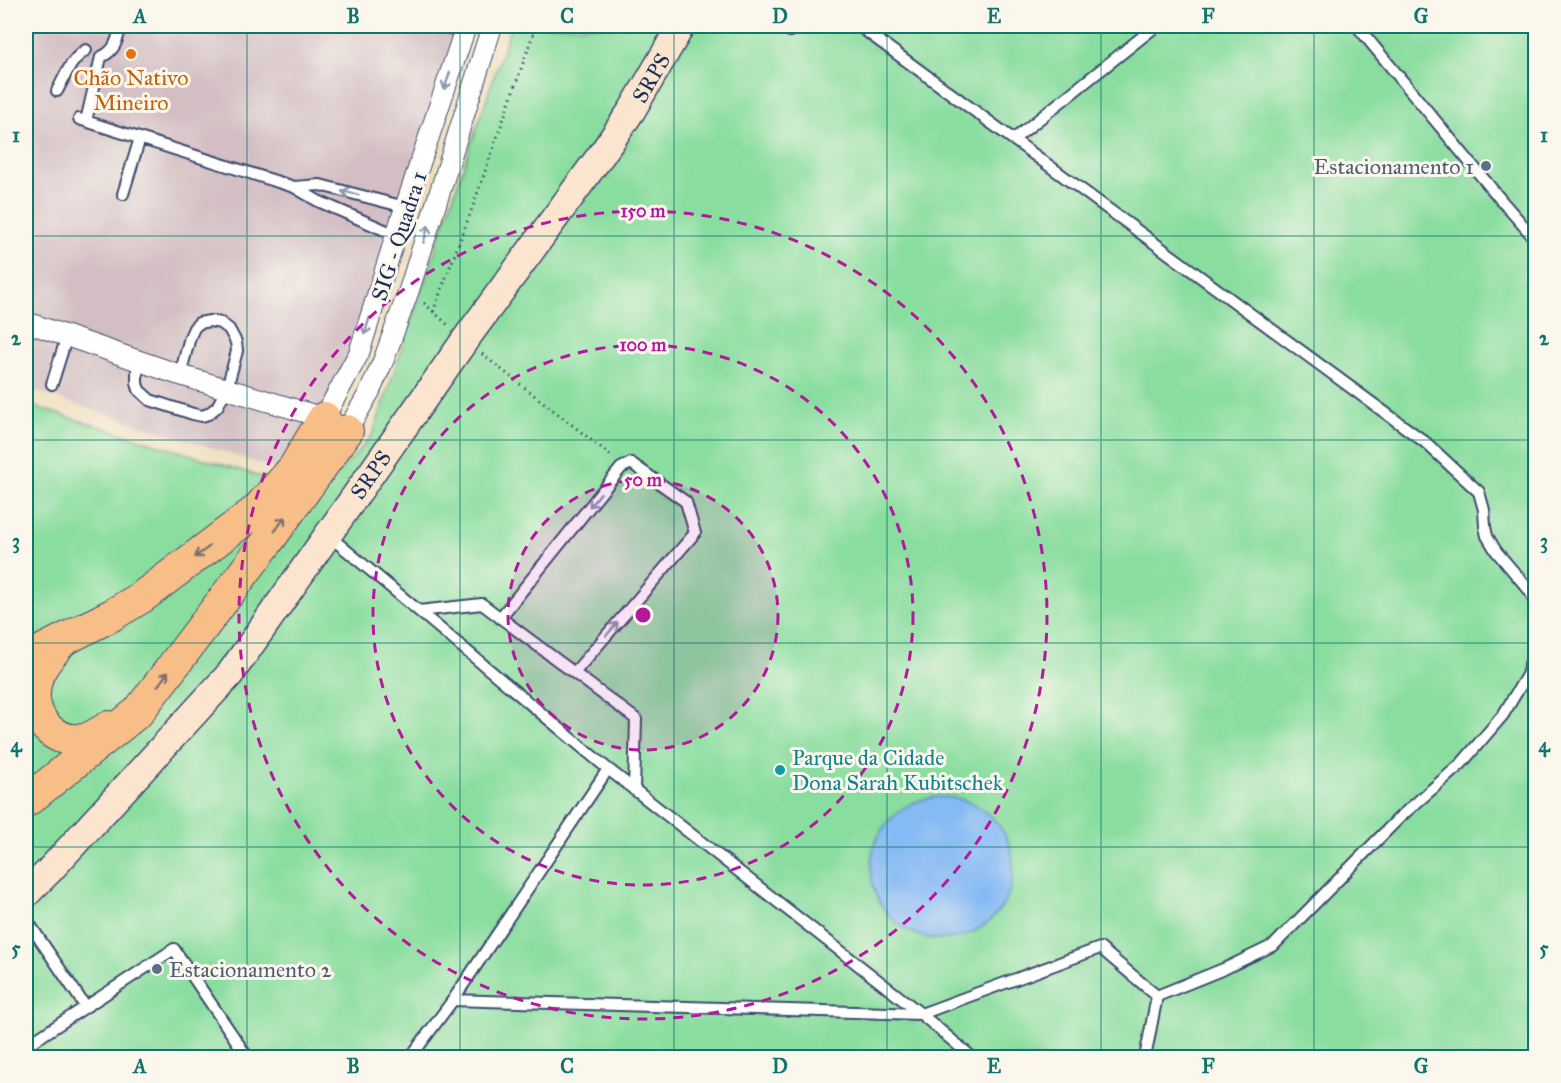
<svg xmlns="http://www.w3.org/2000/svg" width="1561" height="1083" viewBox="0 0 1561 1083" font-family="'IM FELL Great Primer',serif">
	<rect width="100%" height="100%" fill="#fbf7ec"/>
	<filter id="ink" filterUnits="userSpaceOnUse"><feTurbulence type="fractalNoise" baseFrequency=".0167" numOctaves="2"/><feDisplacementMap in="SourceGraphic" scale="12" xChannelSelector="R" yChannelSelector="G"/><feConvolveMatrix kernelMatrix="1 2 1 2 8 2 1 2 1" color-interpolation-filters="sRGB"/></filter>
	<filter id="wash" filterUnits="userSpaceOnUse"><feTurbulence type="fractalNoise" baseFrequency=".008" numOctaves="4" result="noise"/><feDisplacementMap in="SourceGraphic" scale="24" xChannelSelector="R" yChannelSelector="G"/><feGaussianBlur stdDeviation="1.35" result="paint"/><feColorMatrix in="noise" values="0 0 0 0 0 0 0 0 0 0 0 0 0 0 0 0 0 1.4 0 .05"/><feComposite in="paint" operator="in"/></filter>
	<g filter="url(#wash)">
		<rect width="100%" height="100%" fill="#eedebd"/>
		<!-- industrial -->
		<path fill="#d2bec3" d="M 26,26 L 463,26 L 314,481 L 26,388 Z"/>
		<!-- green -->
		<path fill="#88dd9f" stroke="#52867e" stroke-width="1.5" d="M 511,26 L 1535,26 L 1535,1057 L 26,1057 L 26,404 L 275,481 L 330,479 L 353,458 L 373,434 Z"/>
		<!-- water -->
		<path fill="#86baf4" stroke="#5074a9" stroke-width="1.5" d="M871 868a71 71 0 1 1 142 0a71 71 0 1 1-142 0Z"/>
	</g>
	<g filter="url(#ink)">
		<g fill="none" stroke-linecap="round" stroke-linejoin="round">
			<!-- lane casing -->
			<g stroke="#3b496c" stroke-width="14">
				<path id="lane" d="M 442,26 L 464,33
					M 859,26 L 1425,442 L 1479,492 L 1484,510 L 1485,527 L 1487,536 L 1496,551 L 1530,591 L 1536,606
					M 1357,26 L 1501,200 L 1536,240
					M 790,31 L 794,26
					M 57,91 C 66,75 70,60 86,50
					M 79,119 L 294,187 L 318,201 L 396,235
					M 86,121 L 101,57 C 116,51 117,39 121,26
					M 1014,139 L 1156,26
					M 294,187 L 320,185 L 405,207
					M 123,194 L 140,138
					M 137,360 L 137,383 L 139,390 L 150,400 L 193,414 L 202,416 L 208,414 L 217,407 L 227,388 L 237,351 L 236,342 L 229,329 L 221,323 L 210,321 L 199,323 L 194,328 L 190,337 L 180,375
					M 52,384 L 67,336
					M 328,535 L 608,769 L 453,1000 L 410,1058
					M 419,611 L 482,604 L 636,719 L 634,790
					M 500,618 L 621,468 L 631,463 L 686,502 L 695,533 L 574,673
					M 608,769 L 921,1014 L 973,1058
					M 26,919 L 85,1006
					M 1157,996 L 1226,968 L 1274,945 L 1400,817 L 1461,764 L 1503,715 L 1527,675 L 1536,644
					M 453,1000 L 921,1014 L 1100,948 L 1157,996
					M 26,1046 L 174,949 L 248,1058
					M 1145,1058 L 1157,996"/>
			</g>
			<!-- street casing -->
			<g stroke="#3b496c" stroke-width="22">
				<path id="street" d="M 26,322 L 180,375 L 324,418 L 347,431 L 370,391 L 384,359 L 409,290 L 492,26
					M 324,418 L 359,353 L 396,235 L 466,26"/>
			</g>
			<!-- secondary casing -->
			<g stroke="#3b496c" stroke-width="30">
				<g id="secondary">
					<path id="s1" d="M 26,894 L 48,872 L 230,674 L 465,340 L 604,151 L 632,110 L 681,26"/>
				</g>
			</g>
			<!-- primary casing -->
			<g stroke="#3b496c" stroke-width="34">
				<path id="primary" d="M 61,642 C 52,653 41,664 37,677 C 26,710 47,744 84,740 C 92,738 102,731 109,727
					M 26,659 L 112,615 L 142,597 L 257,510 L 294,468 L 324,418
					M 26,801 L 33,796 L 138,712 L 268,541 L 347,431"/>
			</g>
			<!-- path -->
			<path stroke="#3b496c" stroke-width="3" stroke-dasharray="1.5 4.5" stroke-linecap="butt" d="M 424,303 L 448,325
				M 433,312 L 472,209 L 536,26
				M 482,354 L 614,458"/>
			<!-- lane -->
			<use href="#lane" stroke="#fff" stroke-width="10"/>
			<!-- street -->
			<use href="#street" stroke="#fff" stroke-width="20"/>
			<!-- secondary -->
			<use href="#secondary" stroke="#fce5cf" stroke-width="27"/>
			<!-- primary -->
			<use href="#primary" stroke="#f7be88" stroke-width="32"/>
		</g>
		<!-- one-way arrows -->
		<defs><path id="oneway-shaft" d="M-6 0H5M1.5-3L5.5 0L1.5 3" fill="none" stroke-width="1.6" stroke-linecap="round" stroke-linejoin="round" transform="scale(1.5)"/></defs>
		<g stroke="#8d97ae">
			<use href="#oneway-shaft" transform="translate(447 81) rotate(109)"/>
			<use href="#oneway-shaft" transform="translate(350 193) rotate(-166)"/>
			<use href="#oneway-shaft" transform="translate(426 234) rotate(-73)"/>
			<use href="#oneway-shaft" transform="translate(367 326) rotate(107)"/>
			<use href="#oneway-shaft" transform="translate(595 500) rotate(129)"/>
			<use href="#oneway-shaft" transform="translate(612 629) rotate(-49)"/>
		</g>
		<g stroke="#7e6f71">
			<use href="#oneway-shaft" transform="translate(280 524) rotate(-54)"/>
			<use href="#oneway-shaft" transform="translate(202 552) rotate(143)"/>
			<use href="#oneway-shaft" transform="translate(163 679) rotate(-53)"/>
		</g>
	</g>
	<!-- grid -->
	<path fill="none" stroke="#0f766e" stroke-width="1.5" stroke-opacity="0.55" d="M 247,26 L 247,1058M 460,26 L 460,1058M 674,26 L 674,1058M 887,26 L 887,1058M 1101,26 L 1101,1058M 1314,26 L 1314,1058M 26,236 L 1536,236M 26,440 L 1536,440M 26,643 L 1536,643M 26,847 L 1536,847"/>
	<!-- distance rings -->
	<circle cx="643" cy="615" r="135" fill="#b5179e" fill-opacity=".12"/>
	<g fill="none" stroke="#b5179e" stroke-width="3" stroke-dasharray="10 8">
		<circle cx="643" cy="615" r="135"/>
		<circle cx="643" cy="615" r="270"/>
		<circle cx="643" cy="615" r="404"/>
	</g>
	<!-- markers -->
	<circle fill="#e8710a" stroke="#fbf7ec" stroke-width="2" cx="131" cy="54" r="6"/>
	<g fill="#5c6f8a" stroke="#fbf7ec" stroke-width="2">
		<circle cx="1486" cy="166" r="6"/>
		<circle cx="157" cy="969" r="6"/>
	</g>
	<circle fill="#0f9aa8" stroke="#fbf7ec" stroke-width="2" cx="780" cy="770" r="6"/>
	<g text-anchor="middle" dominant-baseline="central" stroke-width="6" stroke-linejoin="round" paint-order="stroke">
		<!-- food labels -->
		<g font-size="22" fill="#c56008" stroke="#fbf7ec">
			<text x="131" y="77">Chão Nativo<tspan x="131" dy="25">Mineiro</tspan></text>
		</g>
		<!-- street labels -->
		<g font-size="22" fill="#1b2f5e" stroke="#fbf7ec">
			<text stroke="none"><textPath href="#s1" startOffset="1030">SRPS</textPath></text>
			<text transform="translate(399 236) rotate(-72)">SIG - Quadra 1</text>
			<text stroke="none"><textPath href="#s1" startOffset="544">SRPS</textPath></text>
		</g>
		<!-- service labels -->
		<g font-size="22" fill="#4e5e75" stroke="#fbf7ec" text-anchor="end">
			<text x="1474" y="166">Estacionamento 1</text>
			<text x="169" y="969" text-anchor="start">Estacionamento 2</text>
		</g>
		<!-- culture labels -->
		<g font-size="22" fill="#0d838f" stroke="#fbf7ec" text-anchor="start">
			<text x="792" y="757">Parque da Cidade<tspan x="792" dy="25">Dona Sarah Kubitschek</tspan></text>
		</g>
	</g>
	<circle cx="643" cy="615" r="9" fill="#b5179e" stroke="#fbf7ec" stroke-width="3"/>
	<g font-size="18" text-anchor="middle" font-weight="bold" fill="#b5179e" stroke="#fbf7ec" stroke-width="6" stroke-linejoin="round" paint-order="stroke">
		<text x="643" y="217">150 m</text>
		<text x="643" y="351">100 m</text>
		<text x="643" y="486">50 m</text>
	</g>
	<!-- margin -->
	<rect width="1561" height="1083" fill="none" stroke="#fbf7ec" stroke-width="66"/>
	<rect x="33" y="33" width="1495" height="1017" fill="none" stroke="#0f766e" stroke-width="2"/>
	<g font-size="20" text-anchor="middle" font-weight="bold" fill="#0f766e">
		<text x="140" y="23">A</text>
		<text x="353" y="23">B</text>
		<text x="567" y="23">C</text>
		<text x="780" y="23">D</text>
		<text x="994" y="23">E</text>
		<text x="1208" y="23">F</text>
		<text x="1421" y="23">G</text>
		<text x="16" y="142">1</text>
		<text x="1544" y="142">1</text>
		<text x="16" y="345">2</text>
		<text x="1544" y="345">2</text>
		<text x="16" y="548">3</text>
		<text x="1544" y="548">3</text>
		<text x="16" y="752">4</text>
		<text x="1544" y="752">4</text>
		<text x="16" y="955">5</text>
		<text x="1544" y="955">5</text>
		<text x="140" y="1073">A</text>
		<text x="353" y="1073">B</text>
		<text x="567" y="1073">C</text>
		<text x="780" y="1073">D</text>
		<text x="994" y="1073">E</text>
		<text x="1208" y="1073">F</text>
		<text x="1421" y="1073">G</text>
	</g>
</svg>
